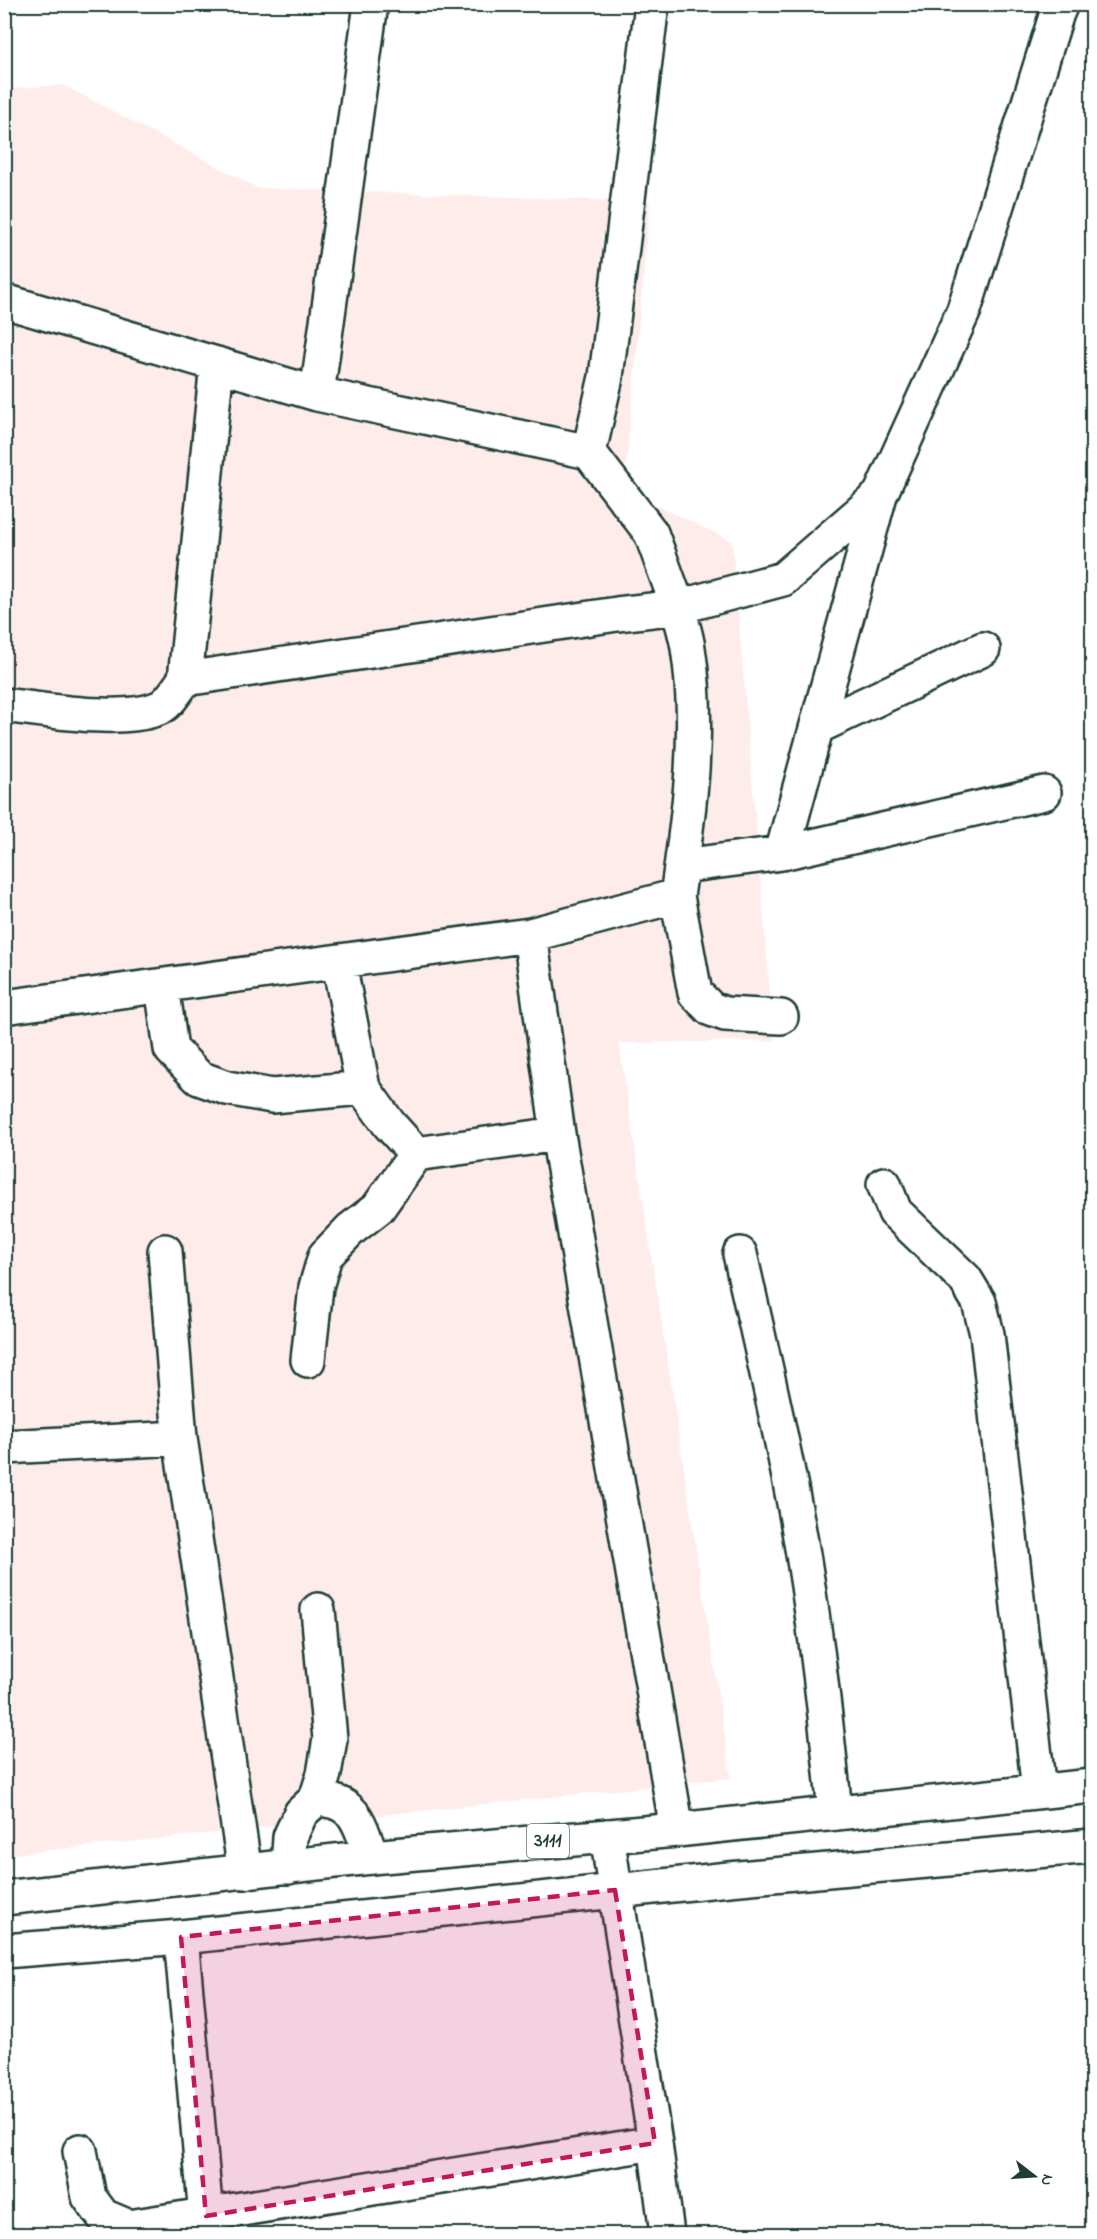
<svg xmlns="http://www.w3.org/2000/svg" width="1097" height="2239" viewBox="0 0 1097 2239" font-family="'Indie Flower',sans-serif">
	<rect width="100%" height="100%" fill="#fff"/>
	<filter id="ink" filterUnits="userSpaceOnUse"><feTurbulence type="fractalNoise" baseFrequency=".0167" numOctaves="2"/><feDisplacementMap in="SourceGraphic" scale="12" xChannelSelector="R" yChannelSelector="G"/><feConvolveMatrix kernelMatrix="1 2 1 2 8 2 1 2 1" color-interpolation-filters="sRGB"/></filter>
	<g filter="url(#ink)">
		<!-- built -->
		<path fill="#feeceb" d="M 63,85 L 258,188 L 650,202 L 624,490 L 732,541 L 774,1041 L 619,1043 L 731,1778 L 5,1855 L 5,89 Z"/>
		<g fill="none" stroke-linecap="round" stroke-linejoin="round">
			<!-- minor casing -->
			<g stroke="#1f3d34" stroke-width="38">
				<path id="minor" d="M 371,4 L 317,394 L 589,452 L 651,533 L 678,607 L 783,579 L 880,495 L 964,310 L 1057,13 L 1061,4
					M 4,304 L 11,303 L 317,394
					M 589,452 L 606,377 L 652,4
					M 185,679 L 217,364
					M 4,705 C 43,710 127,724 161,707 C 170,702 179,687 185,679 L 617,614 L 678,607 C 681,620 686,634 688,648 C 701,730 689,814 677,896 L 530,935
					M 817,727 L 983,649
					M 782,853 L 1044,793
					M 682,866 L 782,853 L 880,495
					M 677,896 L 695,993 L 711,1009 L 725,1014 L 781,1017
					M 339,963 L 363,1088 L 389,1124 L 416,1154
					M 162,986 L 171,1049 L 199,1078 L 227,1088 L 272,1096 L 363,1088
					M 4,1007 L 530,935 L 558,1134 L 677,1830
					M 884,1184 L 895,1212 L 965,1279 L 979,1302 L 987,1334 L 1039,1791
					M 165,1251 L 180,1438 L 245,1872
					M 740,1254 C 760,1344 782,1434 798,1525 C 815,1620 826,1717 835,1813
					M 308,1360 L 316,1287 L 325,1256 L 351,1229 L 378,1208 L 416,1154 L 558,1134
					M 4,1447 L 180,1438
					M 316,1799 C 356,1800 360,1824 371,1857
					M 607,1836 L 655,2143 L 667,2234
					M 288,1867 L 290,1837 L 301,1813 L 316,1799 L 324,1774 L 330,1739 L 318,1610
					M 181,1937 L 206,2216
					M 80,2151 L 89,2197 L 103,2216 L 129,2227 L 655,2143"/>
			</g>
			<!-- major casing -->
			<g stroke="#1f3d34" stroke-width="38">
				<path id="major" d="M 4,1898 L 371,1857 L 677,1830 L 1092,1786
					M 4,1951 L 181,1937 L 729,1879 L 1092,1846"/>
			</g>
			<!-- minor -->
			<use href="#minor" stroke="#fff" stroke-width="33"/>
			<!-- major -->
			<use href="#major" stroke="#fff" stroke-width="33"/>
		</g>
	</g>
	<!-- marked area -->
	<path fill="#c2185b" fill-opacity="0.2" stroke="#c2185b" stroke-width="4.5" stroke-dasharray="12 8" stroke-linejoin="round" d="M 615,1890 L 655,2143 L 206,2216 L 181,1937 Z"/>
	<g text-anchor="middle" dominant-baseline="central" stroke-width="4.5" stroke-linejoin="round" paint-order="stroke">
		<!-- shield labels -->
		<rect fill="#fff" stroke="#627771" stroke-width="1.5" x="527" y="1824" width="42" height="34" rx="4.5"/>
		<g font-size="20" font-weight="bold" fill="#1f3d34">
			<text x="548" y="1841">3111</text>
		</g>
	</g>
	<!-- margin -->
	<rect width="1097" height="2239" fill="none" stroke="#fff" stroke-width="24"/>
	<rect x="12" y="12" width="1073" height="2215" fill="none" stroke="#1f3d34" stroke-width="2" filter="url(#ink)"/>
	<!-- north arrow -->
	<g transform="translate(1034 2176) rotate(107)" stroke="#ffffff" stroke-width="4.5" paint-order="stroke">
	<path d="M0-4.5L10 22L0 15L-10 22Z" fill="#1f3d34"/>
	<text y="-9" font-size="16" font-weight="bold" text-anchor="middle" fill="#1f3d34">N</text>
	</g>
</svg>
